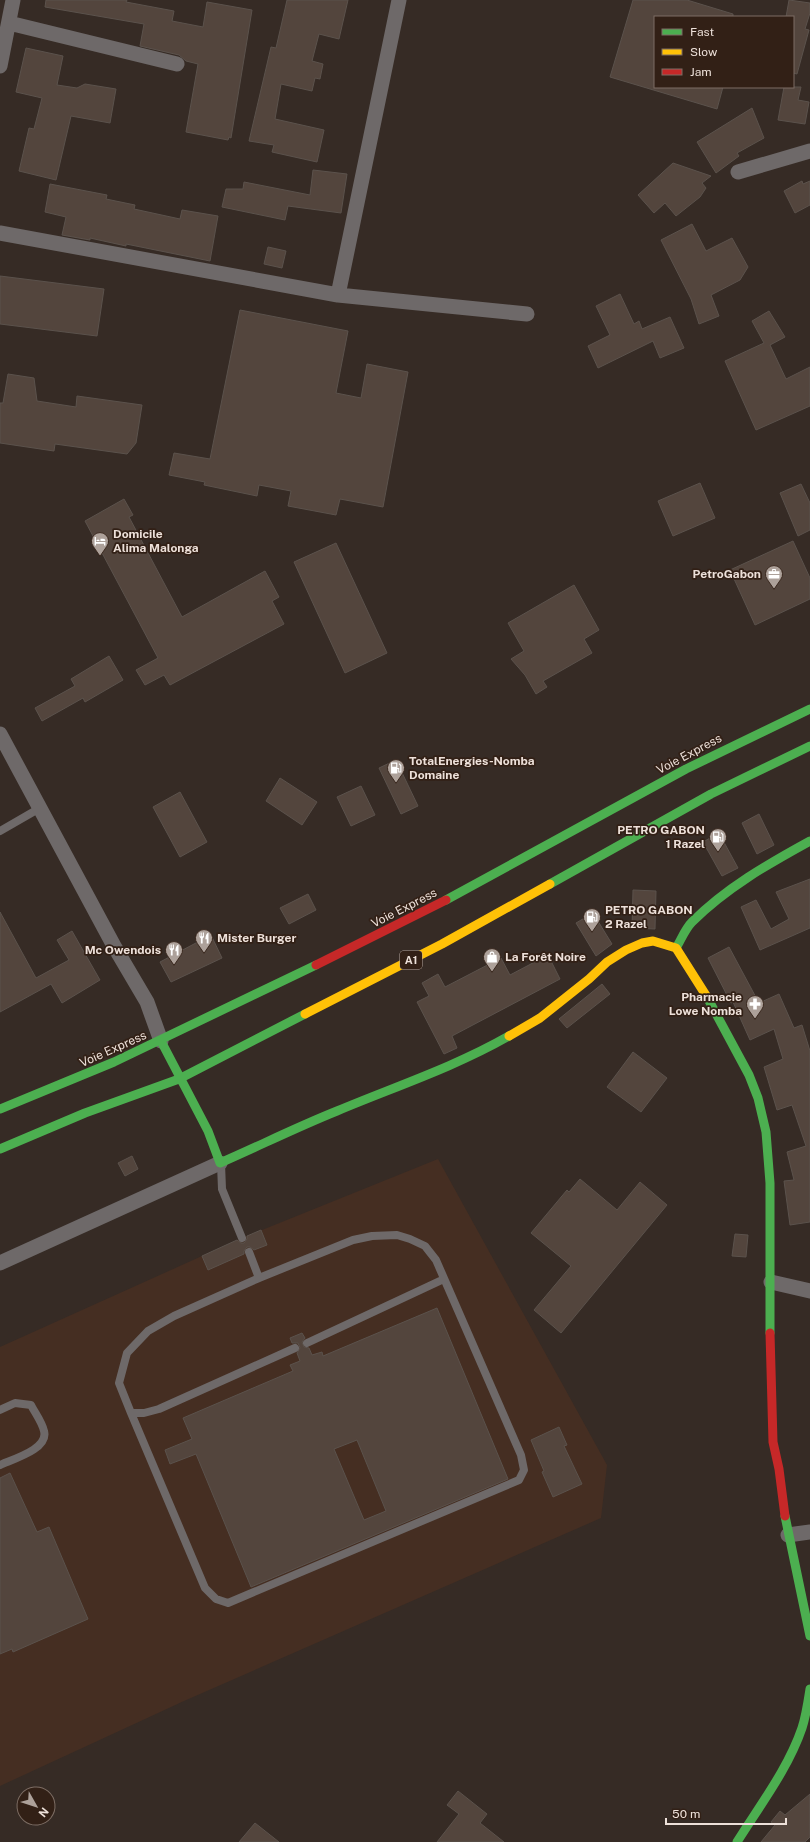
<svg xmlns="http://www.w3.org/2000/svg" width="810" height="1842" viewBox="0 0 810 1842" font-family="'Public Sans',sans-serif">
	<rect width="100%" height="100%" fill="#362b25"/>
	<!-- built -->
	<path fill="#452e22" d="M 438,1159 L 607,1465 L 601,1518 L 184,1701 L 0,1786 L 0,1347 L 242,1238 Z"/>
	<!-- building -->
	<path fill="#53453d" stroke="#5b524c" fill-rule="evenodd" d="M 46,0 L 127,0 L 126,2 L 174,11 L 172,21 L 203,27 L 207,2 L 252,10 L 231,138 L 229,137 L 228,140 L 186,132 L 198,64 L 186,61 L 179,55 L 140,46 L 144,24 L 45,7 Z
		M 287,0 L 348,0 L 339,39 L 319,34 L 312,61 L 323,64 L 320,79 L 315,78 L 312,91 L 281,84 L 275,119 L 324,130 L 317,162 L 272,152 L 274,145 L 249,141 L 271,47 L 276,48 Z
		M 633,0 L 687,0 L 733,14 L 733,17 L 655,17 L 655,87 L 723,87 L 717,109 L 610,77 Z
		M 789,0 L 810,3 L 810,13 L 805,29 L 809,30 L 797,74 L 793,73 L 793,17 L 786,17 Z
		M 26,48 L 63,56 L 57,85 L 77,88 L 85,84 L 116,89 L 110,123 L 71,116 L 56,180 L 19,171 L 29,128 L 34,129 L 42,98 L 16,92 Z
		M 784,87 L 801,87 L 798,100 L 809,102 L 805,124 L 778,120 Z
		M 752,108 L 764,138 L 737,153 L 739,156 L 716,173 L 697,142 Z
		M 673,163 L 711,176 L 702,183 L 706,188 L 700,197 L 676,216 L 665,203 L 654,213 L 638,195 Z
		M 313,170 L 347,174 L 341,213 L 288,206 L 285,220 L 222,207 L 226,189 L 243,189 L 244,182 L 310,195 Z
		M 802,181 L 803,184 L 810,181 L 810,205 L 795,213 L 784,191 Z
		M 50,184 L 107,195 L 106,199 L 135,205 L 134,209 L 180,219 L 182,210 L 218,216 L 210,261 L 126,244 L 126,246 L 90,238 L 90,240 L 62,235 L 66,217 L 45,212 Z
		M 692,224 L 706,251 L 732,238 L 748,267 L 740,280 L 711,295 L 719,316 L 699,324 L 691,299 L 661,240 Z
		M 268,247 L 286,251 L 282,268 L 264,264 Z
		M 0,276 L 104,289 L 97,336 L 0,324 Z
		M 620,294 L 634,324 L 639,321 L 642,329 L 670,317 L 684,348 L 660,358 L 653,341 L 598,368 L 588,346 L 610,335 L 596,306 Z
		M 240,310 L 348,331 L 336,393 L 361,398 L 367,364 L 408,372 L 383,507 L 340,499 L 336,515 L 288,506 L 291,491 L 259,485 L 257,496 L 204,485 L 205,482 L 169,475 L 174,453 L 210,459 Z
		M 769,311 L 785,337 L 770,345 L 786,379 L 810,367 L 810,406 L 756,430 L 725,361 L 764,343 L 752,321 Z
		M 8,374 L 34,378 L 37,401 L 76,407 L 77,396 L 142,405 L 136,443 L 127,454 L 55,444 L 54,451 L 0,443 L 0,403 L 3,403 Z
		M 700,483 L 715,518 L 673,536 L 658,501 Z
		M 801,484 L 810,503 L 810,530 L 798,536 L 780,493 Z
		M 124,499 L 133,515 L 129,517 L 182,617 L 265,571 L 279,597 L 272,601 L 284,624 L 170,685 L 164,675 L 145,685 L 136,670 L 158,658 L 85,521 Z
		M 793,541 L 810,578 L 810,599 L 755,625 L 730,570 Z
		M 336,543 L 387,653 L 345,673 L 294,562 Z
		M 574,585 L 599,630 L 584,639 L 592,653 L 543,681 L 547,687 L 536,694 L 525,675 L 511,659 L 524,651 L 508,623 Z
		M 109,656 L 123,680 L 85,702 L 83,698 L 42,721 L 35,708 L 75,686 L 71,679 Z
		M 396,760 L 418,806 L 401,814 L 379,768 Z
		M 280,778 L 317,802 L 302,825 L 266,801 Z
		M 361,786 L 375,815 L 351,826 L 337,797 Z
		M 180,792 L 207,842 L 180,857 L 153,807 Z
		M 759,814 L 774,845 L 757,854 L 742,823 Z
		M 719,833 L 738,868 L 722,876 L 703,842 Z
		M 810,879 L 810,928 L 760,950 L 741,907 L 756,900 L 771,929 L 789,919 L 776,892 Z
		M 633,890 L 656,891 L 655,929 L 632,928 Z
		M 308,894 L 316,910 L 289,924 L 280,908 Z
		M 0,912 L 36,978 L 69,960 L 57,940 L 72,931 L 100,980 L 62,1003 L 51,984 L 0,1012 Z
		M 593,913 L 612,944 L 596,956 L 576,923 Z
		M 211,935 L 222,958 L 171,982 L 160,962 Z
		M 729,947 L 759,1003 L 779,994 L 794,1028 L 802,1025 L 810,1051 L 810,1222 L 790,1225 L 784,1181 L 794,1180 L 787,1152 L 806,1146 L 792,1105 L 777,1110 L 764,1067 L 783,1059 L 774,1029 L 750,1040 L 733,1002 L 731,1003 L 708,958 Z
		M 548,955 L 560,979 L 452,1036 L 457,1048 L 444,1054 L 417,1002 L 429,996 L 422,983 L 438,974 L 445,987 L 501,958 L 510,975 Z
		M 602,984 L 610,994 L 567,1028 L 559,1019 Z
		M 633,1052 L 667,1078 L 641,1112 L 607,1087 Z
		M 132,1156 L 138,1169 L 125,1176 L 118,1163 Z
		M 580,1179 L 617,1210 L 640,1182 L 667,1205 L 561,1333 L 534,1310 L 571,1266 L 531,1233 L 567,1190 L 569,1192 Z
		M 261,1230 L 267,1245 L 254,1250 L 250,1247 L 247,1247 L 244,1251 L 244,1254 L 208,1270 L 202,1256 L 237,1240 L 241,1243 L 244,1243 L 247,1239 L 247,1236 Z
		M 735,1234 L 748,1235 L 746,1257 L 732,1256 Z
		M 437,1308 L 508,1479 L 251,1587 L 196,1454 L 170,1464 L 165,1450 L 192,1439 L 183,1418 L 293,1371 L 290,1365 L 300,1361 L 297,1353 L 300,1348 L 298,1343 L 292,1343 L 290,1338 L 302,1333 L 305,1338 L 302,1342 L 304,1347 L 309,1348 L 312,1355 L 322,1352 L 323,1356 ZM 357,1440 L 386,1511 L 364,1520 L 334,1449 Z
		M 559,1427 L 567,1445 L 564,1446 L 582,1484 L 553,1497 L 542,1472 L 544,1471 L 531,1440 Z
		M 10,1473 L 37,1532 L 49,1527 L 88,1619 L 13,1652 L 12,1649 L 0,1654 L 0,1478 Z
		M 458,1791 L 487,1814 L 480,1823 L 504,1842 L 437,1842 L 459,1814 L 447,1805 Z
		M 810,1794 L 810,1837 L 805,1842 L 761,1842 L 775,1825 L 771,1822 L 780,1811 L 785,1815 Z
		M 255,1823 L 279,1842 L 239,1842 Z"/>
	<g fill="none" stroke-linecap="round" stroke-linejoin="round">
		<!-- lane -->
		<path stroke="#6e6969" stroke-width="8" d="M 0,831 L 40,808
			M 221,1164 L 222,1189 L 242,1238
			M 249,1252 L 259,1278
			M 307,1343 L 444,1279
			M 0,1410 L 15,1403 L 31,1405 C 35,1413 42,1422 44,1431 C 49,1449 13,1459 0,1465
			M 131,1413 L 205,1588 L 216,1599 L 228,1603 L 519,1480 L 524,1470 L 521,1455 L 436,1260 L 425,1246 L 410,1239 L 397,1235 L 372,1236 L 353,1240 L 259,1278 L 174,1316 L 148,1331 L 127,1353 L 119,1383 L 131,1413 L 144,1413 L 159,1409 L 295,1348"/>
		<!-- street -->
		<path stroke="#6e6969" stroke-width="15" d="M 9,23 L 177,64
			M 0,66 L 13,0
			M 738,172 L 810,151
			M 0,233 L 338,295 L 527,314
			M 338,295 L 399,0
			M 0,734 L 114,946 L 147,1002 L 161,1041
			M 0,1263 L 220,1163
			M 771,1282 L 810,1291
			M 788,1535 L 810,1532"/>
		<!-- fast -->
		<path stroke="#4caf50" stroke-width="9" d="M 550,884 L 711,794 L 810,746
			M 446,900 L 686,769 L 810,709
			M 676,948 C 681,940 685,929 692,922 C 726,888 768,864 810,841
			M 707,997 L 749,1075 L 758,1098 L 766,1132 L 770,1183 L 770,1333
			M 161,1041 L 208,1131 L 220,1163 C 259,1146 297,1127 337,1111 C 394,1087 455,1067 509,1036
			M 0,1109 L 114,1062 L 316,965
			M 0,1149 L 85,1113 L 179,1079 L 305,1014
			M 785,1516 L 810,1636
			M 737,1842 C 760,1805 788,1769 802,1728 C 806,1716 808,1702 810,1689"/>
		<!-- slow -->
		<path stroke="#ffc107" stroke-width="9" d="M 305,1014 L 442,944 L 550,884
			M 509,1036 L 540,1018 L 589,979 L 607,962 L 626,950 L 642,943 L 653,941 L 676,948 L 707,997"/>
		<!-- jam -->
		<path stroke="#c62828" stroke-width="9" d="M 316,965 L 446,900
			M 770,1333 L 773,1442 L 779,1469 L 785,1516"/>
	</g>
	<!-- icons -->
	<defs>
		<g id="hotel-pin" transform="scale(0.9)"><path d="M0 17L-7.5 6A9.5 9.5 0 1 1 7.5 6Z" fill="#ada19a" stroke="#322016"/><path d="M-6-4.5h1.5V1H6V5H4.5V3h-9V5H-6ZM-4 0a1.8 1.8 0 1 1 3.6 0ZM.5 0V-2.5h3Q6-2.5 6 0Z" fill="#fff"/></g>
		<g id="office-pin" transform="scale(0.9)"><path d="M0 17L-7.5 6A9.5 9.5 0 1 1 7.5 6Z" fill="#ada19a" stroke="#322016"/><path d="M-6-3h4V-5.5h4V-3h4V5H-6ZM-1-4.5V-3h2v-1.5ZM-6 0V1H6V0Z" fill="#fff"/></g>
		<g id="fuel-pin" transform="scale(0.9)"><path d="M0 17L-7.5 6A9.5 9.5 0 1 1 7.5 6Z" fill="#ada19a" stroke="#322016"/><path d="M-5.5-6h7V0h2V4h1.3V-2.5L3-4.5l.8-.8L6-3V5H2.5V1h-1V6h-7ZM-4.2-4.7v3.2H.2V-4.7Z" fill="#fff"/></g>
		<g id="restaurant-pin" transform="scale(0.9)"><path d="M0 17L-7.5 6A9.5 9.5 0 1 1 7.5 6Z" fill="#ada19a" stroke="#322016"/><path d="M-5-6h1v4h1v-4h1v4h1v-4h1v5L-1.5 .5V6h-2V.5L-5-1ZM5-6V6H3V1.5H1.5Q1.5-4 5-6Z" fill="#fff"/></g>
		<g id="shop-pin" transform="scale(0.9)"><path d="M0 17L-7.5 6A9.5 9.5 0 1 1 7.5 6Z" fill="#ada19a" stroke="#322016"/><path d="M-5-2.5h2.3a2.7 3.5 0 0 1 5.4 0H5L5.5 6h-11ZM-1.5-2.5h3a1.5 2.3 0 0 0-3 0Z" fill="#fff"/></g>
		<g id="pharmacy-pin" transform="scale(0.9)"><path d="M0 17L-7.5 6A9.5 9.5 0 1 1 7.5 6Z" fill="#ada19a" stroke="#322016"/><path d="M-2-6h4v4h4v4h-4v4h-4v-4h-4v-4h4Z" fill="#fff"/></g>
	</defs>
	<g fill-rule="evenodd">
		<use href="#hotel-pin" x="100" y="541"/>
		<use href="#office-pin" x="774" y="574"/>
		<use href="#fuel-pin" x="396" y="768"/>
		<use href="#fuel-pin" x="718" y="837"/>
		<use href="#fuel-pin" x="592" y="917"/>
		<use href="#restaurant-pin" x="204" y="938"/>
		<use href="#restaurant-pin" x="174" y="950"/>
		<use href="#shop-pin" x="492" y="957"/>
		<use href="#pharmacy-pin" x="755" y="1004"/>
	</g>
	<g text-anchor="middle" dominant-baseline="central" stroke-width="3.5" stroke-linejoin="round" paint-order="stroke">
		<!-- shield labels -->
		<rect fill="#322016" stroke="#b5a69e" stroke-width="1" x="400" y="951" width="22" height="18" rx="3"/>
		<g font-size="11" font-weight="bold" fill="#ede0d9">
			<text x="411" y="960">A1</text>
		</g>
		<!-- poi labels -->
		<g font-size="12" font-weight="bold" fill="#ede0d9" stroke="#322016" text-anchor="start">
			<text x="113" y="534">Domicile<tspan x="113" dy="14">Alima Malonga</tspan></text>
			<text x="761" y="574" text-anchor="end">PetroGabon</text>
			<text x="409" y="761">TotalEnergies-Nomba<tspan x="409" dy="14">Domaine</tspan></text>
			<text x="705" y="830" text-anchor="end">PETRO GABON<tspan x="705" dy="14">1 Razel</tspan></text>
			<text x="605" y="910">PETRO GABON<tspan x="605" dy="14">2 Razel</tspan></text>
			<text x="217" y="938">Mister Burger</text>
			<text x="161" y="950" text-anchor="end">Mc Owendois</text>
			<text x="505" y="957">La Forêt Noire</text>
			<text x="742" y="997" text-anchor="end">Pharmacie<tspan x="742" dy="14">Lowe Nomba</tspan></text>
		</g>
		<!-- street labels -->
		<g font-size="12" fill="#ede0d9" stroke="#322016">
			<text transform="translate(689 754) rotate(-28)">Voie Express</text>
			<text transform="translate(404 908) rotate(-27)">Voie Express</text>
			<text transform="translate(113 1049) rotate(-24)">Voie Express</text>
		</g>
	</g>
	<!-- legend -->
	<rect x="654" y="16" width="140" height="72" fill="#322016" stroke="#7d6d64"/>
	<rect x="662" y="29" width="20" height="6" fill="#4caf50" stroke="#7d6d64"/>
	<text x="690" y="36" font-size="12" fill="#ede0d9">Fast</text>
	<rect x="662" y="49" width="20" height="6" fill="#ffc107" stroke="#7d6d64"/>
	<text x="690" y="56" font-size="12" fill="#ede0d9">Slow</text>
	<rect x="662" y="69" width="20" height="6" fill="#c62828" stroke="#7d6d64"/>
	<text x="690" y="76" font-size="12" fill="#ede0d9">Jam</text>
	<!-- north arrow -->
	<g transform="translate(36 1806) rotate(129)"><circle r="19" fill="#322016" stroke="#7d6d64"/>
	<path d="M0-3L7 15L0 10L-7 15Z" fill="#ada19a"/>
	<text y="-6" font-size="11" font-weight="bold" text-anchor="middle" fill="#ede0d9">N</text>
	</g>
	<!-- scale -->
	<path d="M666 1818v6h120v-6" fill="none" stroke="#ede0d9" stroke-width="2"/>
	<text x="672" y="1818" font-size="12" fill="#ede0d9" stroke="#322016" stroke-width="3" paint-order="stroke">50 m</text>
</svg>
